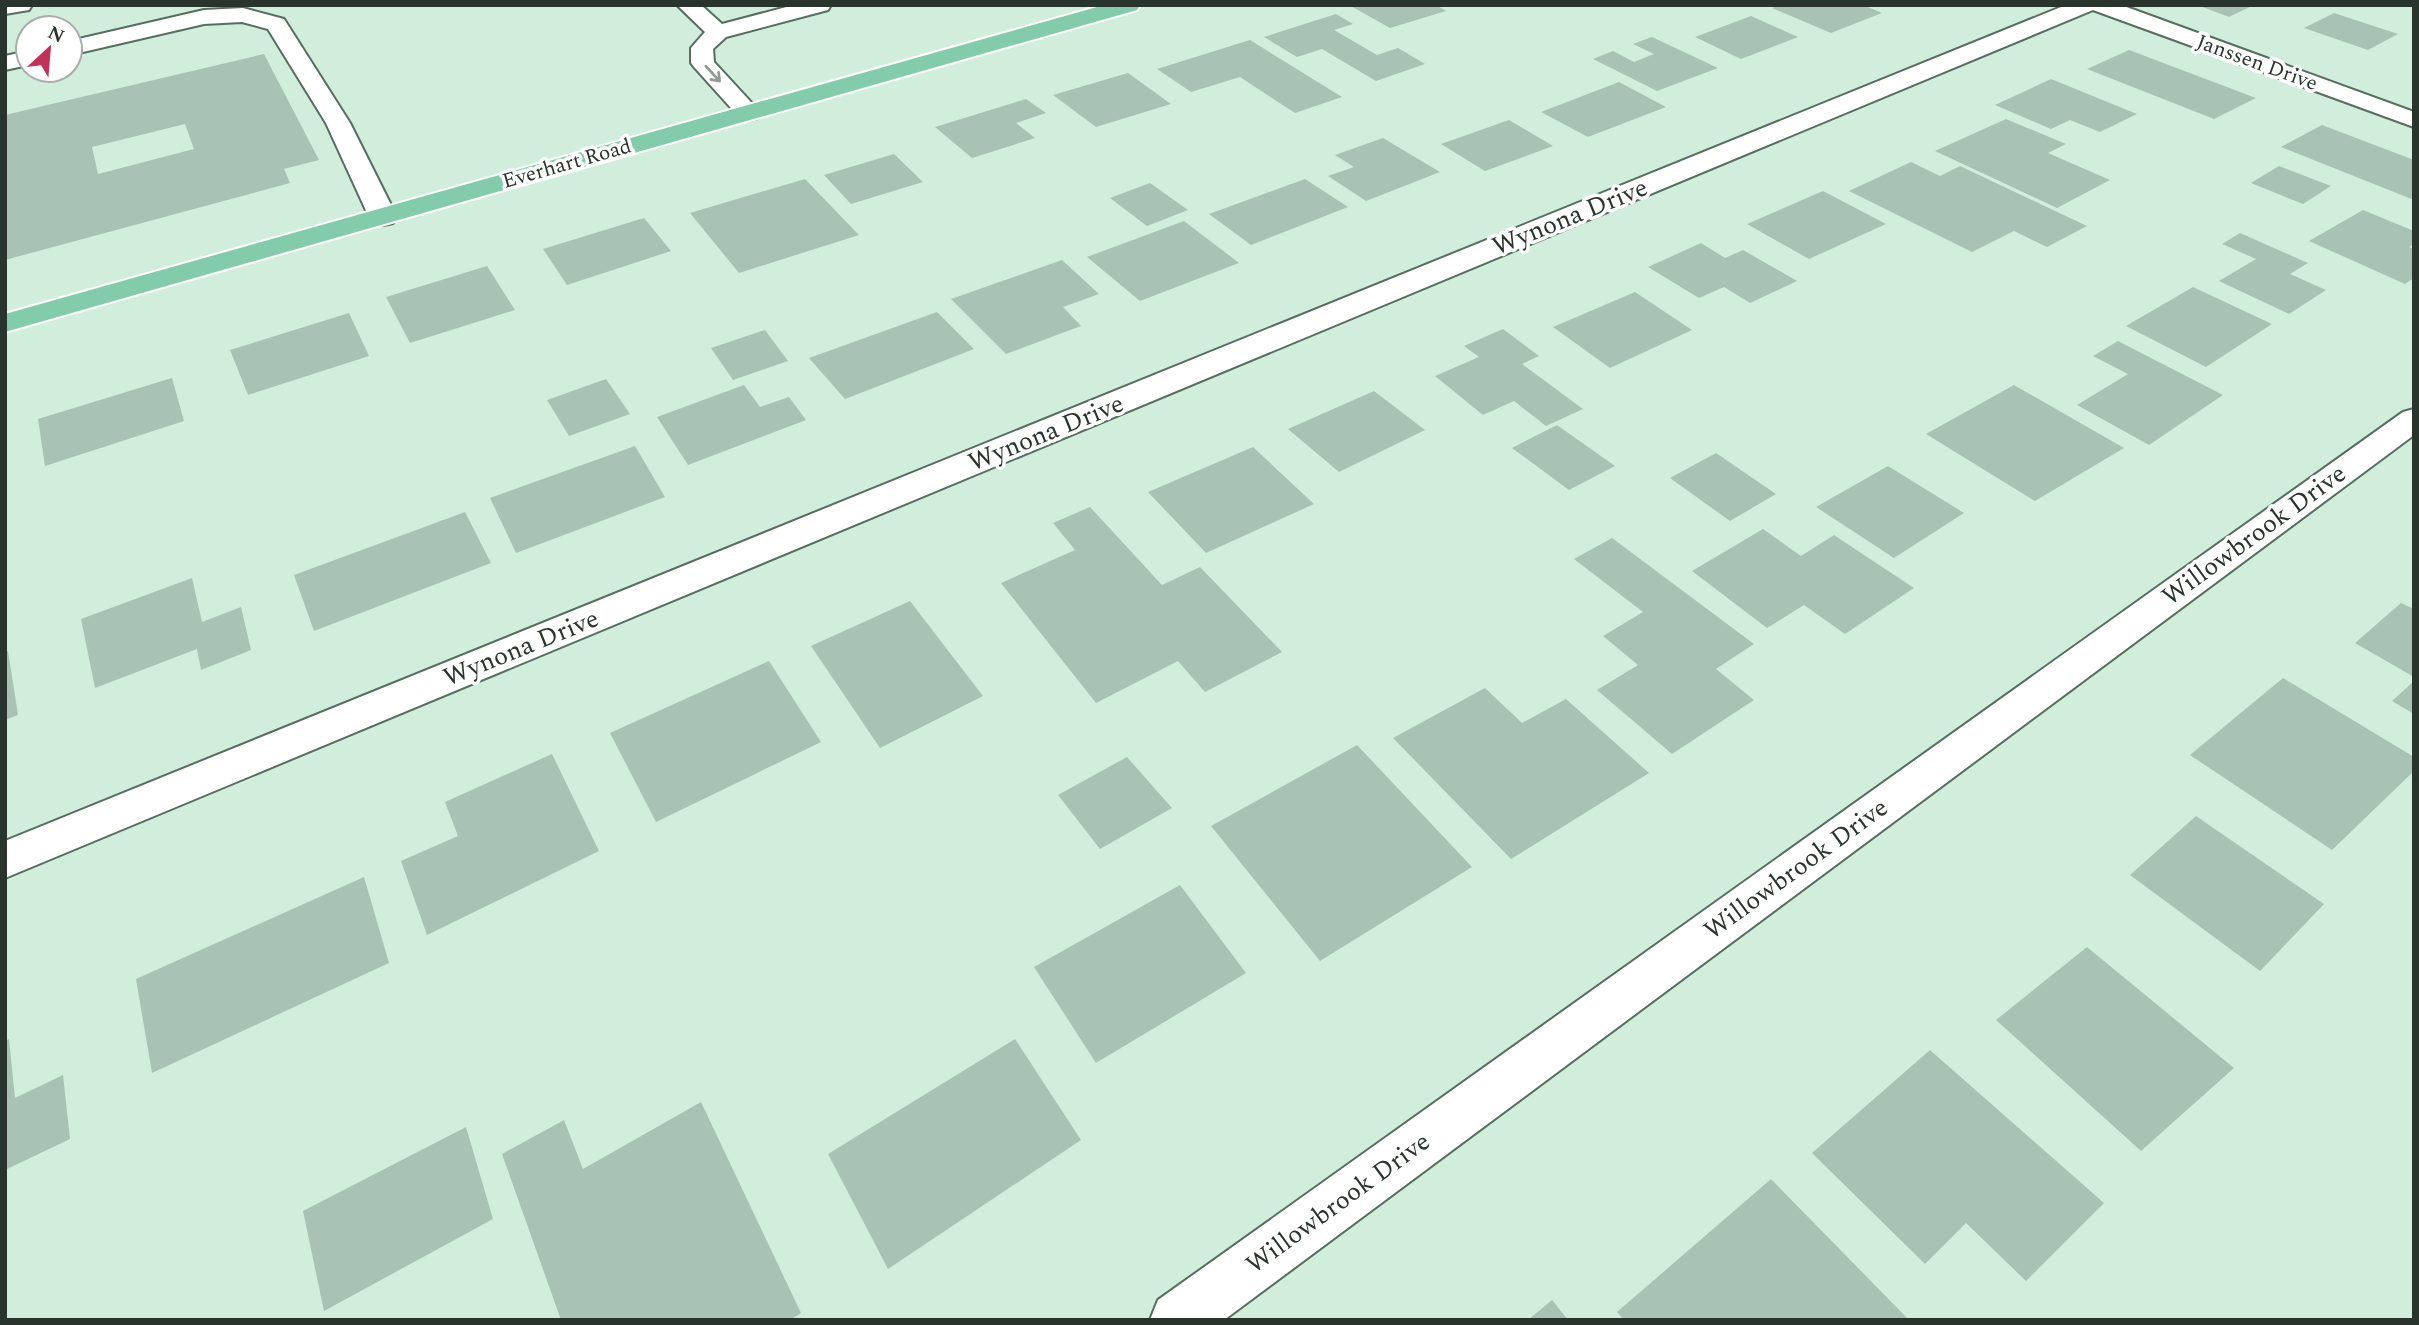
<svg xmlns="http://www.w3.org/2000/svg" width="2419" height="1325" viewBox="0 0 2419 1325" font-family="Spectral,serif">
	<rect width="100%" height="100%" fill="#d1eddc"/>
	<!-- building -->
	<path fill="#a8c3b3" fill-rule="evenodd" d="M 1349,5 L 1436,5 L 1446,11 L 1390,28 Z
		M 1779,5 L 1863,5 L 1882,13 L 1831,33 L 1772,8 Z
		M 2197,5 L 2254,5 L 2229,17 Z
		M 2334,13 L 2398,34 L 2368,50 L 2304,28 Z
		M 1336,14 L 1353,24 L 1334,30 L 1377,55 L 1398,48 L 1425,64 L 1376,81 L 1322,49 L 1297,57 L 1264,37 Z
		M 1751,16 L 1798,37 L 1741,59 L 1695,37 Z
		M 1652,37 L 1718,68 L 1657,91 L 1593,59 L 1613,51 L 1634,62 L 1654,54 L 1633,44 Z
		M 1250,40 L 1342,97 L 1295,113 L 1240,77 L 1191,92 L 1157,69 Z
		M 2129,50 L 2256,98 L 2214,119 L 2087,69 Z
		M 264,54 L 319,160 L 284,169 L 290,183 L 5,260 L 5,115 ZM 185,124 L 194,149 L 98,174 L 92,147 Z
		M 1128,73 L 1171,104 L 1096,127 L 1053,95 Z
		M 2051,79 L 2137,114 L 2100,132 L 2070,120 L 2051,129 L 1995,105 Z
		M 1619,82 L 1666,107 L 1588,137 L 1541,112 Z
		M 1026,99 L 1046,113 L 1016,123 L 1035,138 L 972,158 L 935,127 Z
		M 2006,119 L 2066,144 L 2048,153 L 2110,180 L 2057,208 L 1935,151 Z
		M 1509,120 L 1553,146 L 1485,171 L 1441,144 Z
		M 2322,125 L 2414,160 L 2414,200 L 2281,147 Z
		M 1383,138 L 1440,172 L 1366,201 L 1328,176 L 1354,167 L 1335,155 Z
		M 894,154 L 923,182 L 851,204 L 824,175 Z
		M 1911,162 L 1940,176 L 1960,166 L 2087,226 L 2047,247 L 2014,231 L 1972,252 L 1849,191 Z
		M 2279,166 L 2331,186 L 2303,204 L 2251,183 Z
		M 805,179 L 859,235 L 739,273 L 690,213 Z
		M 1305,179 L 1348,207 L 1251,245 L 1209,214 Z
		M 1150,183 L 1188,210 L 1147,226 L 1110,198 Z
		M 1823,191 L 1886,224 L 1809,259 L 1747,224 Z
		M 2363,210 L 2414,231 L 2414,244 L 2409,247 L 2414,249 L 2414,278 L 2405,284 L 2309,241 Z
		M 644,218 L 671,251 L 567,285 L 543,249 Z
		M 1184,221 L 1239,263 L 1140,301 L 1087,257 Z
		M 2240,233 L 2308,263 L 2290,274 L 2326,290 L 2289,314 L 2219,281 L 2256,259 L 2222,244 Z
		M 1701,243 L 1725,258 L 1743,250 L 1797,281 L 1750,303 L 1724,287 L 1699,298 L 1648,267 Z
		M 1062,260 L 1099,294 L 1063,307 L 1081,326 L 1006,354 L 951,299 Z
		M 487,266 L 515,310 L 410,343 L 386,297 Z
		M 2193,287 L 2272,324 L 2206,367 L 2126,326 Z
		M 1635,292 L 1692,330 L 1610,368 L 1553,327 Z
		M 937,312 L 974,349 L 845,399 L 809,358 Z
		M 349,313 L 369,356 L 248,395 L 230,350 Z
		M 1503,329 L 1539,356 L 1522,364 L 1583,409 L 1546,426 L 1514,401 L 1483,415 L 1435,376 L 1479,357 L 1464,346 Z
		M 765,330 L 788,361 L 733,380 L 711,348 Z
		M 2118,341 L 2223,395 L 2149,445 L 2077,405 L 2128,374 L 2093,356 Z
		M 172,378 L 184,421 L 45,466 L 38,419 Z
		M 606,379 L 630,414 L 569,436 L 547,400 Z
		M 744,385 L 760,407 L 789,397 L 806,420 L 688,465 L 657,417 Z
		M 2014,385 L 2124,448 L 2035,501 L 1926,434 Z
		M 1374,391 L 1425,430 L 1339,472 L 1288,429 Z
		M 1557,425 L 1615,466 L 1569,490 L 1512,448 Z
		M 635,446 L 665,497 L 516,553 L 490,498 Z
		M 1253,447 L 1314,504 L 1206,553 L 1148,492 Z
		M 1716,453 L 1776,494 L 1730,521 L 1670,478 Z
		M 1888,466 L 1964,513 L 1894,558 L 1816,507 Z
		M 1090,507 L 1162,585 L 1200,567 L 1282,652 L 1205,692 L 1178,661 L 1096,703 L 1001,583 L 1075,550 L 1053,523 Z
		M 465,512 L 491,563 L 314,631 L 294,575 Z
		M 1763,529 L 1801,556 L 1834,535 L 1914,588 L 1845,634 L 1804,605 L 1767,628 L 1692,571 Z
		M 1612,538 L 1754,644 L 1716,669 L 1754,700 L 1672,754 L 1597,690 L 1638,665 L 1603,636 L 1643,612 L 1574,559 Z
		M 192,578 L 202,622 L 241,607 L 251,650 L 201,670 L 197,649 L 95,688 L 81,619 Z
		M 910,601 L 983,696 L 880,748 L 811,646 Z
		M 2401,603 L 2414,609 L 2414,677 L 2355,643 Z
		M 8,651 L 18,715 L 5,720 L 5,652 Z
		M 769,661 L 821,742 L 656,822 L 610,733 Z
		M 2283,678 L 2414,757 L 2414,771 L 2332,850 L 2190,755 Z
		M 2414,681 L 2414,714 L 2392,701 Z
		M 1485,688 L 1522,723 L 1566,699 L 1649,773 L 1511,859 L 1393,738 Z
		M 1357,745 L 1472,867 L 1320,961 L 1211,826 Z
		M 552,754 L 599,851 L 427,935 L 401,861 L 458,836 L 445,802 Z
		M 1127,757 L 1172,808 L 1100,849 L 1058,795 Z
		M 2196,816 L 2324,904 L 2260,971 L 2130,875 Z
		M 364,877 L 389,963 L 152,1073 L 136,979 Z
		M 1180,885 L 1246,973 L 1096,1063 L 1034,967 Z
		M 2087,947 L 2234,1068 L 2141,1151 L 1996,1020 Z
		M 9,1039 L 15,1098 L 63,1075 L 70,1139 L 5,1170 L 5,1041 Z
		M 1015,1039 L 1081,1140 L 888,1269 L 828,1154 Z
		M 1930,1050 L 2104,1203 L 2026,1281 L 1966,1223 L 1925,1264 L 1812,1153 Z
		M 701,1102 L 801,1313 L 790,1320 L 561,1320 L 502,1154 L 564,1120 L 583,1169 Z
		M 466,1127 L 493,1219 L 324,1311 L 303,1211 Z
		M 1771,1179 L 1909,1320 L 1624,1320 L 1617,1312 Z
		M 1552,1300 L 1568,1320 L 1528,1320 Z"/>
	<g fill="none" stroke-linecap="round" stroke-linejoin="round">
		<!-- minor casing -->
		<g stroke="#556e5f" stroke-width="4">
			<path id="minor" d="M 5,5 L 32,5 L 29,10 L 5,14 Z
				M 677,5 L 701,5 L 722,24 L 794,5 L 831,5 L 828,10 L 726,37 L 713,49 L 714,62 L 761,113 L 758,118 L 749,120 L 740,118 L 695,68 L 691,63 L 691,48 L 705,32 Z
				M 2066,5 L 2121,5 L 2414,112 L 2414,127 L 2093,10 L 5,878 L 5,841 Z
				M 243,8 L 284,19 L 350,123 L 397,217 L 393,223 L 383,225 L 373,223 L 369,217 L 326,123 L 268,29 L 242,22 L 204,24 L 70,55 L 70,41 L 204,10 Z
				M 28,51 L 28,65 L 5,70 L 5,56 Z
				M 2414,409 L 2414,435 L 1224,1320 L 1150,1320 L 1158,1300 L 2403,412 Z"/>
		</g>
		<!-- major casing -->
		<g stroke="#fff" stroke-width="4">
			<path id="major" d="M 1104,5 L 1140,5 L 1137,10 L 5,332 L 5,314 Z"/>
		</g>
		<!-- minor -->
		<use href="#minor" fill="#fff" fill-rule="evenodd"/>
		<!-- major -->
		<use href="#major" fill="#82ccab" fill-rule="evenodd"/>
	</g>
	<!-- one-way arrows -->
	<defs><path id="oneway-shaft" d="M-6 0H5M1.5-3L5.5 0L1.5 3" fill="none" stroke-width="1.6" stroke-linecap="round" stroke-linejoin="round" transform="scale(1.75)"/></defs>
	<use stroke="#949a96" href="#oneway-shaft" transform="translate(713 74) rotate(47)"/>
	<g text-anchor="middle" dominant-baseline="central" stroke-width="7" stroke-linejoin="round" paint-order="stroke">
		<!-- far-street labels -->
		<g font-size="21" fill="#29342d" stroke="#fff">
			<text transform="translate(2257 63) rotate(20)">Janssen Drive</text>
			<text transform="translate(567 164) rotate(-16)">Everhart Road</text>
		</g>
		<!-- street labels -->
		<g font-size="26" fill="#29342d" stroke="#fff">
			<text transform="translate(1570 217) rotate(-22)">Wynona Drive</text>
			<text transform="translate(1046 433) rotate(-22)">Wynona Drive</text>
			<text transform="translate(2254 535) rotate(-36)">Willowbrook Drive</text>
			<text transform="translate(521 648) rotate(-22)">Wynona Drive</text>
			<text transform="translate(1796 869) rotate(-36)">Willowbrook Drive</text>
			<text transform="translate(1338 1203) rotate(-36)">Willowbrook Drive</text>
		</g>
	</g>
	<!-- border -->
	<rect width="2419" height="1325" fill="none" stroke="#29342d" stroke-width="14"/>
	<!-- north arrow -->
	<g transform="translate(49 49) rotate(26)"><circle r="33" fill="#ffffff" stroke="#a9aeab" stroke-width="2"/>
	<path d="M0-5L12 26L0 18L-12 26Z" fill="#c1325a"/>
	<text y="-10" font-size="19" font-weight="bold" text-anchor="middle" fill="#29342d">N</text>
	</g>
</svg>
